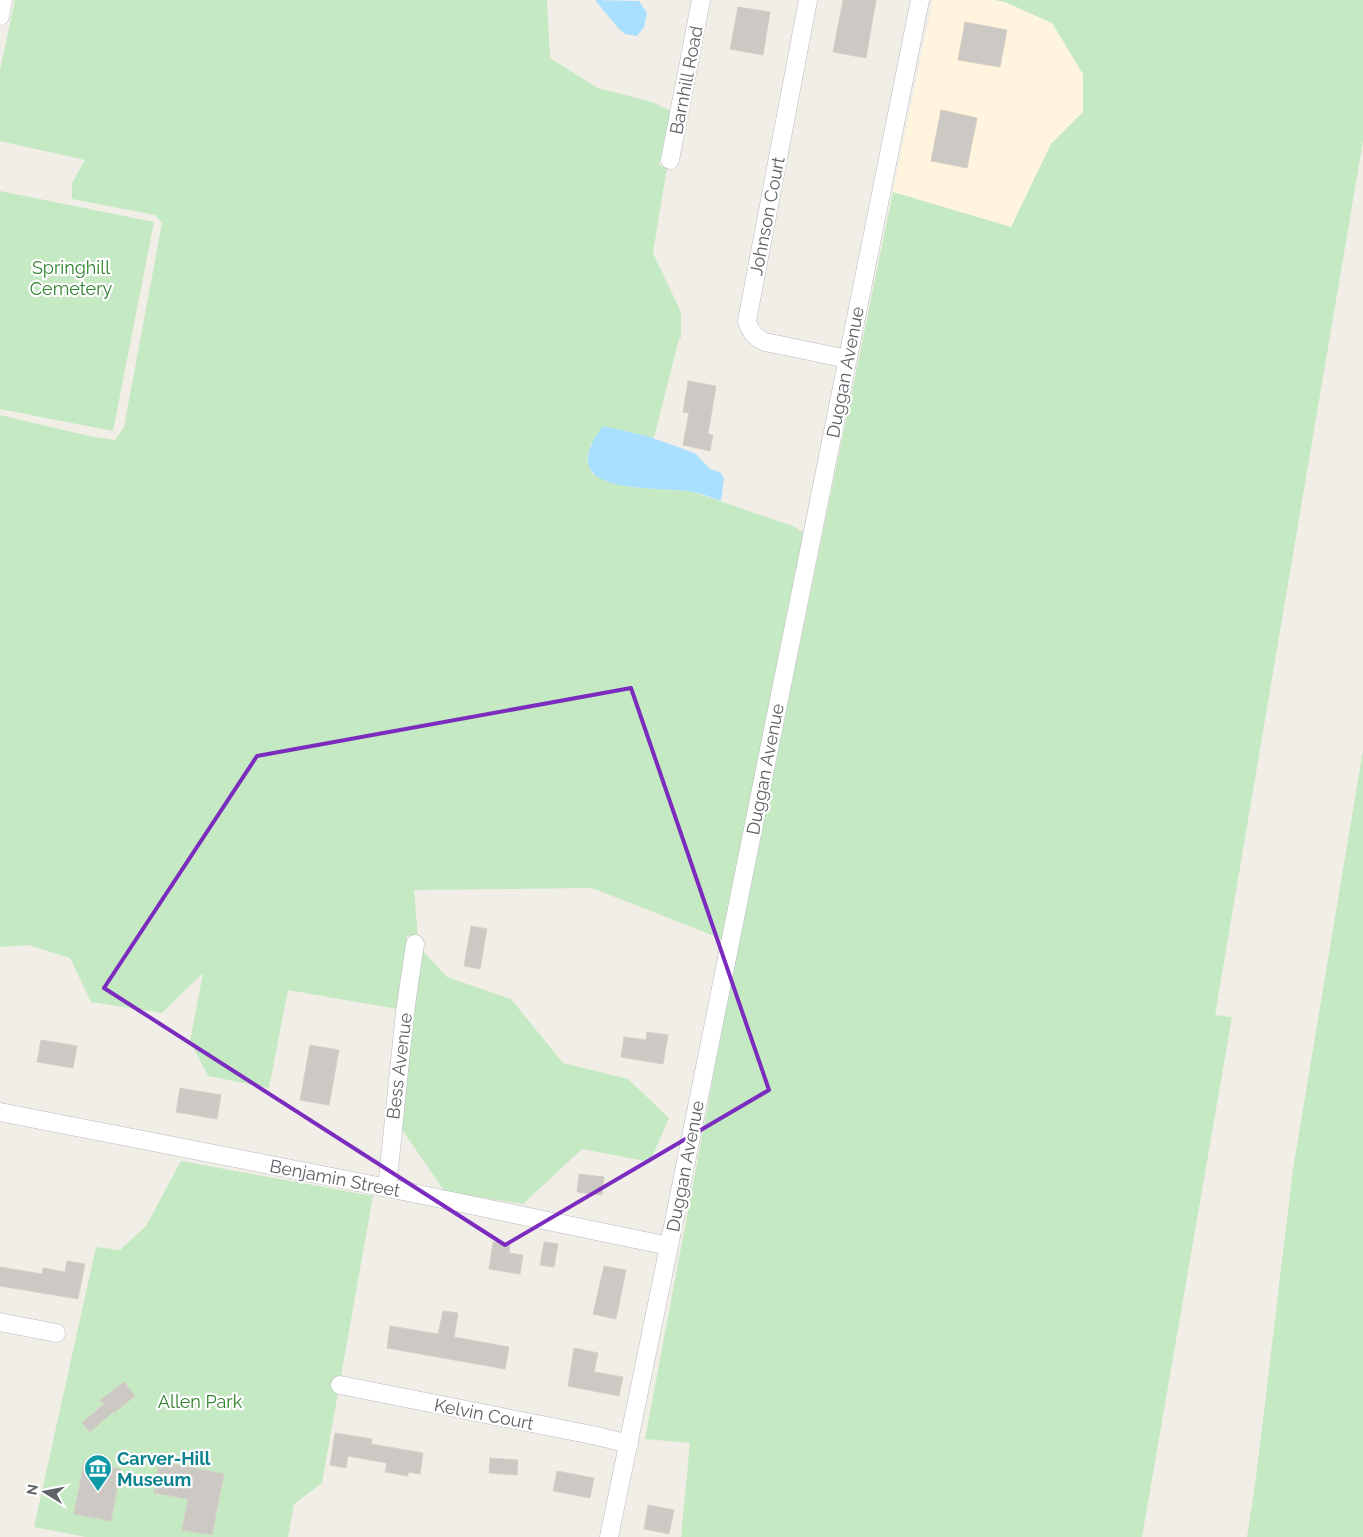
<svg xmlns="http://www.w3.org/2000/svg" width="1363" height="1537" viewBox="0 0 1363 1537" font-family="Raleway,sans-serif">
	<rect width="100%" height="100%" fill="#f1eee7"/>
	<!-- commercial -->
	<path fill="#fff5de" d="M 933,0 L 995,0 L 1005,2 L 1052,23 L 1083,74 L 1083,112 L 1051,144 L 1011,227 L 893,192 Z"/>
	<!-- green -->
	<path fill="#c5e9c3" d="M 15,0 L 547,0 L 550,58 L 598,88 L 652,102 L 671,111 L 659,165 L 667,167 L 653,253 L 681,312 L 681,338 L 679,339 L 654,438 L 647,436 L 591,443 L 587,460 L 592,474 L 631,487 L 690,491 L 793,526 L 804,533 L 722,939 L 592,888 L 414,890 L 418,937 L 407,936 L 397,1009 L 288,990 L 269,1088 L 208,1076 L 190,1041 L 203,973 L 162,1013 L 91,1002 L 70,958 L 28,945 L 0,947 L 0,415 L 89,436 L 115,440 L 124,427 L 162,223 L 155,215 L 72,199 L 72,183 L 85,160 L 0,141 L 0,70 Z
		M 995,0 L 1363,0 L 1363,141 L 1215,1015 L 1232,1017 L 1142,1537 L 681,1537 L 690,1443 L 645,1439 L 738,945 L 893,192 L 1011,227 L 1051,144 L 1083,112 L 1083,74 L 1052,23 L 1005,2 Z
		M 0,191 L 154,222 L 113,431 L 0,409 Z
		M 1363,750 L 1363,1537 L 1247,1537 L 1256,1478 L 1293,1169 Z
		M 423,951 L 447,977 L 511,999 L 563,1063 L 628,1079 L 669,1118 L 650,1162 L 582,1149 L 523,1204 L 445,1192 L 401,1128 L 414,1013 Z
		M 181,1161 L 373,1196 L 322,1483 L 294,1504 L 288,1537 L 86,1537 L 34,1527 L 96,1247 L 120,1250 L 146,1226 Z"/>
	<!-- water -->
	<path fill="#a9dfff" d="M 595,0 L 639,1 L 647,13 L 644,27 L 637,36 L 625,34 L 619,29 Z
		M 603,426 L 647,436 L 678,447 L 696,454 L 710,469 L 720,472 L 724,478 L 721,501 C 710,497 698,492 687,491 C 646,486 551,495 603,426 Z"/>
	<!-- building -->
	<path fill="#ccc9c4" stroke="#d6d0c5" d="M 843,0 L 876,0 L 866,58 L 833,52 Z
		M 738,7 L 770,12 L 763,55 L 730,49 Z
		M 965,22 L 1007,30 L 1000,67 L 958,60 Z
		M 941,110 L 977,118 L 967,168 L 931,161 Z
		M 688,381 L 716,386 L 708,434 L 713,435 L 710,451 L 683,445 L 689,413 L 683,412 Z
		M 471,926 L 487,929 L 480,969 L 464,966 Z
		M 647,1032 L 668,1035 L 663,1064 L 621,1057 L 624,1037 L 646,1040 Z
		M 41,1040 L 77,1046 L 73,1068 L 37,1062 Z
		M 310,1045 L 339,1050 L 329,1105 L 300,1100 Z
		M 180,1088 L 221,1095 L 217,1119 L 176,1112 Z
		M 579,1174 L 604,1177 L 602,1195 L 577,1192 Z
		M 493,1242 L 510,1245 L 509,1253 L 523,1255 L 520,1274 L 489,1269 Z
		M 544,1242 L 558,1244 L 554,1267 L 540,1265 Z
		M 67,1261 L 85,1264 L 78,1299 L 0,1286 L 0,1267 L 42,1274 L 43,1268 L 65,1272 Z
		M 604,1266 L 626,1270 L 616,1319 L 593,1314 Z
		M 443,1311 L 458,1313 L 454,1337 L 509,1347 L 505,1369 L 387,1348 L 390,1326 L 438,1334 Z
		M 574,1348 L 598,1353 L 594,1372 L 623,1377 L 619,1396 L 568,1386 Z
		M 124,1382 L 135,1396 L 114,1413 L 114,1411 L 90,1432 L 82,1423 L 105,1403 L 99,1401 Z
		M 335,1433 L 372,1439 L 371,1444 L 423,1453 L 420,1474 L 408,1472 L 408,1476 L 385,1472 L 387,1463 L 348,1456 L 346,1468 L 330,1465 Z
		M 490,1458 L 518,1460 L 517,1475 L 489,1473 Z
		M 159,1461 L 224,1474 L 212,1535 L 182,1530 L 188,1499 L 154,1493 Z
		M 84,1462 L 121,1469 L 111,1521 L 74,1514 Z
		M 557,1471 L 594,1478 L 590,1498 L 553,1491 Z
		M 648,1505 L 674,1510 L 669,1534 L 644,1529 Z"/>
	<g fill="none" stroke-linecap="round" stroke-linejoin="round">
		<!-- minor casing -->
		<g stroke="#b7babe" stroke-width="19">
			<path id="minor" d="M 808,0 L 747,321 C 750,332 755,337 765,342 L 848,359
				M 0,16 L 3,0
				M 670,160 L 701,0
				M 0,1112 L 398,1190 L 669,1246
				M 387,1188 L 405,1012 L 415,944
				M 0,1322 L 56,1333
				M 340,1385 L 597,1436 L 629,1444
				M 609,1537 L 669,1246 L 920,0"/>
		</g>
		<!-- minor -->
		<use href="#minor" stroke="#fff" stroke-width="18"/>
	</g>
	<!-- marked area -->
	<path fill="none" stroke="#7b2cbf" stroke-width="4" stroke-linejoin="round" d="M 631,688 L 769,1090 L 505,1245 L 104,988 L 257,756 Z"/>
	<!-- icons -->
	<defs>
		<g id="museum-pin" transform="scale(1.4375)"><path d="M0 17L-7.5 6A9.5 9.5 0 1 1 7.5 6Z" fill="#0f9aa8" stroke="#fff"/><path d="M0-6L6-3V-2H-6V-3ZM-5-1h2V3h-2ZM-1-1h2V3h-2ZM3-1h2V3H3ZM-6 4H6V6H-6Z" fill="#fff"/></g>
	</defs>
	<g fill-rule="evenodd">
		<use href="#museum-pin" x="98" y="1468"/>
	</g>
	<g text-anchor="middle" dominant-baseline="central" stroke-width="4.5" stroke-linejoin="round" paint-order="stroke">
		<!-- street labels -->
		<g font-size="18" fill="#5e6368" stroke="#fff">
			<text transform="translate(686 80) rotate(-79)">Barnhill Road</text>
			<text transform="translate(767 216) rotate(-79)">Johnson Court</text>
			<text transform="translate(845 372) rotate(-79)">Duggan Avenue</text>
			<text transform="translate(765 769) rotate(-79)">Duggan Avenue</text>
			<text transform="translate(399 1066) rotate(-83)">Bess Avenue</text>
			<text transform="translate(685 1166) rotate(-79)">Duggan Avenue</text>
			<text transform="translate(335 1178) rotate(11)">Benjamin Street</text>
			<text transform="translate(484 1414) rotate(11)">Kelvin Court</text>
		</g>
		<!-- park labels -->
		<g font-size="18" fill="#318430" stroke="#fff">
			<text x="71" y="267">Springhill<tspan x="71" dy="21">Cemetery</tspan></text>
			<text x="200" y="1401">Allen Park</text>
		</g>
		<!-- culture labels -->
		<g font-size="18" font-weight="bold" fill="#0d838f" stroke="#fff" text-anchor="start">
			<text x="117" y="1458">Carver-Hill<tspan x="117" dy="21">Museum</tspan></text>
		</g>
	</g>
	<!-- north arrow -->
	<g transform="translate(45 1492) rotate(280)" stroke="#ffffff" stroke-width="4" paint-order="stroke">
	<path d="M0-4L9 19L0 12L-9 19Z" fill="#5e6368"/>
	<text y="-8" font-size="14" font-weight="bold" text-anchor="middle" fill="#5e6368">N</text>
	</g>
</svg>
